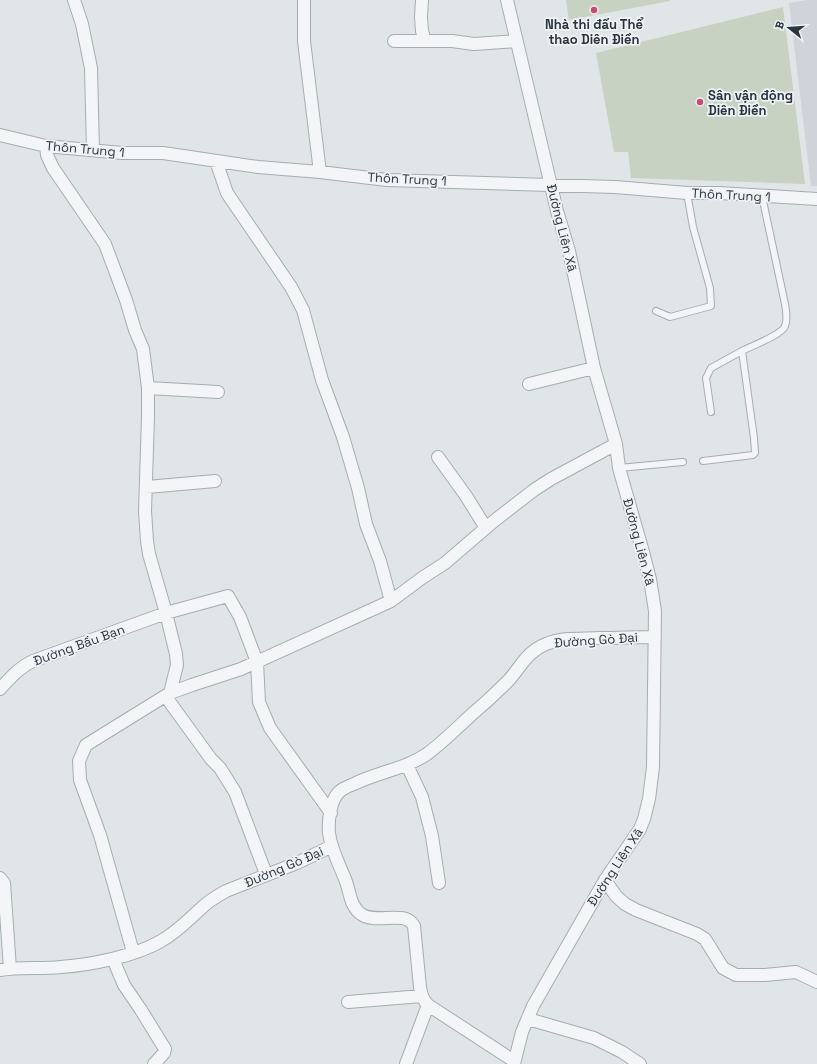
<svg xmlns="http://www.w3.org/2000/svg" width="817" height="1064" viewBox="0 0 817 1064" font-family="'Space Grotesk',sans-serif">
	<rect width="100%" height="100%" fill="#e0e5e8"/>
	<!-- built -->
	<path fill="#ced4da" d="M 807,0 L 817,0 L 817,186 L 811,186 L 789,3 Z"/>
	<!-- green -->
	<path fill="#c8d2c2" d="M 566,0 L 670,0 L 670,1 L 569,20 Z
		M 783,7 L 805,184 L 631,178 L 628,152 L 614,152 L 596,53 Z"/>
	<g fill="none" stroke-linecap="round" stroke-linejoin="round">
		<!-- lane casing -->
		<g stroke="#a5adb2" stroke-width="8">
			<path id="lane" d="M 656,311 L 670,317 L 711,306 L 710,288 L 693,227 L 687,193
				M 711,412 L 706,378 L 711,368 L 742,351
				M 703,461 L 753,455 L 755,453 L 754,438 L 742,351 C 751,346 782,335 785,326 C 788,319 786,311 785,304 L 762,196
				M 619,468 L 683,462"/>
		</g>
		<!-- street casing -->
		<g stroke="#a5adb2" stroke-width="14">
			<path id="street" d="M 74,0 L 82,24 L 91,68 L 93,150
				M 304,0 L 304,41 L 320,172
				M 422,0 L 421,17 L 422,31 L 425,41
				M 507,0 L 557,211 L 569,251 L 594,368 L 616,444 L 619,468 L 643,552 L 650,579 L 655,611 L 653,767 L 649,799 L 644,819 L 640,829 L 605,880 L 533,1006 L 522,1032 L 514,1064
				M 394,41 L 452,41 L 474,44 L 516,41
				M 0,135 L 46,146 L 122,153 L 163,153 L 258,167 L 320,172 L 387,180 L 615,187 L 687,193 L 719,193 L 817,199
				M 46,146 L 47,155 L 53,168 L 105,244 L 126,300 L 135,330 L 143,349 L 148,388 L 148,417 L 145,511 L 147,541 L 149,554 L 166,613 L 176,654 L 177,665 L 170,693
				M 216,161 L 227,193 L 291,287 L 303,310 L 322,380 L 343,437 L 358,488 L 366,524 L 380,561 L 391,601
				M 529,384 L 594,368
				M 148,388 L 218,392
				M 438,457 L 466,496 L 486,528
				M 147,487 L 215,481
				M 0,689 C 10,678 20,667 33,661 L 166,613 L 228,596 L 240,617 L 257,662 L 259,702 L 270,728 L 331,813
				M 166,697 L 211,759 L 220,768 L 235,792 L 266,874
				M 407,765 L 422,797 L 432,836 L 439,883
				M 0,878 L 4,883 L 10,969
				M 605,880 L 616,896 L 625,904 L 636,910 L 697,934 L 705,939 L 723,968 L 736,975 L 765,975 L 796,972 L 817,982
				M 133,952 L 100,835 L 80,780 L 79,761 L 86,745 L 170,693 L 192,685 L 241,669 L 391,601 L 422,578 L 445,563 L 494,521 L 534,490 L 551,479 L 616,444
				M 113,959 L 124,985 L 141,1010 L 165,1049 L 164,1053 L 154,1064
				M 0,970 C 20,967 41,969 61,967 C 90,965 136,956 161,941 C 179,931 191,917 206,904 C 212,899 219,895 226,891 L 297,863 L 332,846
				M 348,1002 L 422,996
				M 528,1019 L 594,1038 L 622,1052 L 640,1064
				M 514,1061 L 428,1005 C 423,1000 421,995 420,987 L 414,926 C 405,909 376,925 361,914 C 356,911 354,906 352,902 C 349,894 348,886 345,879 C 339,864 331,849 329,833 C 328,821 330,801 339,792 C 343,788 349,786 354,784 C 378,772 405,769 427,754 C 442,743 456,729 470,716 C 483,705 496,693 508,681 C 521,667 526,652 546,644 C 563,637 582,639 600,638 C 618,638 637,637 655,637
				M 406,1064 L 428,1005"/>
		</g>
		<!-- lane -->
		<use href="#lane" stroke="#f3f5f7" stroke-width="6"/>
		<!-- street -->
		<use href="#street" stroke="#f3f5f7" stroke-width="12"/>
	</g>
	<!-- markers -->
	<g fill="#c94a70" stroke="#f0f3f6" stroke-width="1.5">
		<circle cx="594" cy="10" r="4"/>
		<circle cx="700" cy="102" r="4"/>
	</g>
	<g text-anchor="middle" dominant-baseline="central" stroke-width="3.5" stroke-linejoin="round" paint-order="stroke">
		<!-- poi labels -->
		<g font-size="13" font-weight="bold" fill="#29353f" stroke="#f0f3f6">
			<text x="594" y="24">Nhà thi đấu Thể<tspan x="594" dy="15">thao Diên Điền</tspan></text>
			<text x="708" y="95" text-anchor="start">Sân vận động<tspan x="708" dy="15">Diên Điền</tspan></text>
		</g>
		<!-- street labels -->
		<g font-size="13" fill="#29353f" stroke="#f0f3f6">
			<text transform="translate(85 149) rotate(5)">Thôn Trung 1</text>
			<text transform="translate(407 179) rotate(3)">Thôn Trung 1</text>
			<text transform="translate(731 195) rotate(3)">Thôn Trung 1</text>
			<text transform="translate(562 228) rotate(76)">Đường Liên Xã</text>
			<text transform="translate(639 542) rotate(75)">Đường Liên Xã</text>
			<text transform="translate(596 640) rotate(-4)">Đường Gò Đại</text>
			<text transform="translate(79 645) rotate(-20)">Đường Bầu Bạn</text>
			<text transform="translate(284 867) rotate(-23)">Đường Gò Đại</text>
			<text transform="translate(615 867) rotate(-57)">Đường Liên Xã</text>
		</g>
	</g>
	<!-- north arrow -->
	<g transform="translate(789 28) rotate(287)" stroke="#f0f3f6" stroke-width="3" paint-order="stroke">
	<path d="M0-3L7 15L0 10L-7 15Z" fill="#29353f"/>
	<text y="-6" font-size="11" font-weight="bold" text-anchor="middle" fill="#29353f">B</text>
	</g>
</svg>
